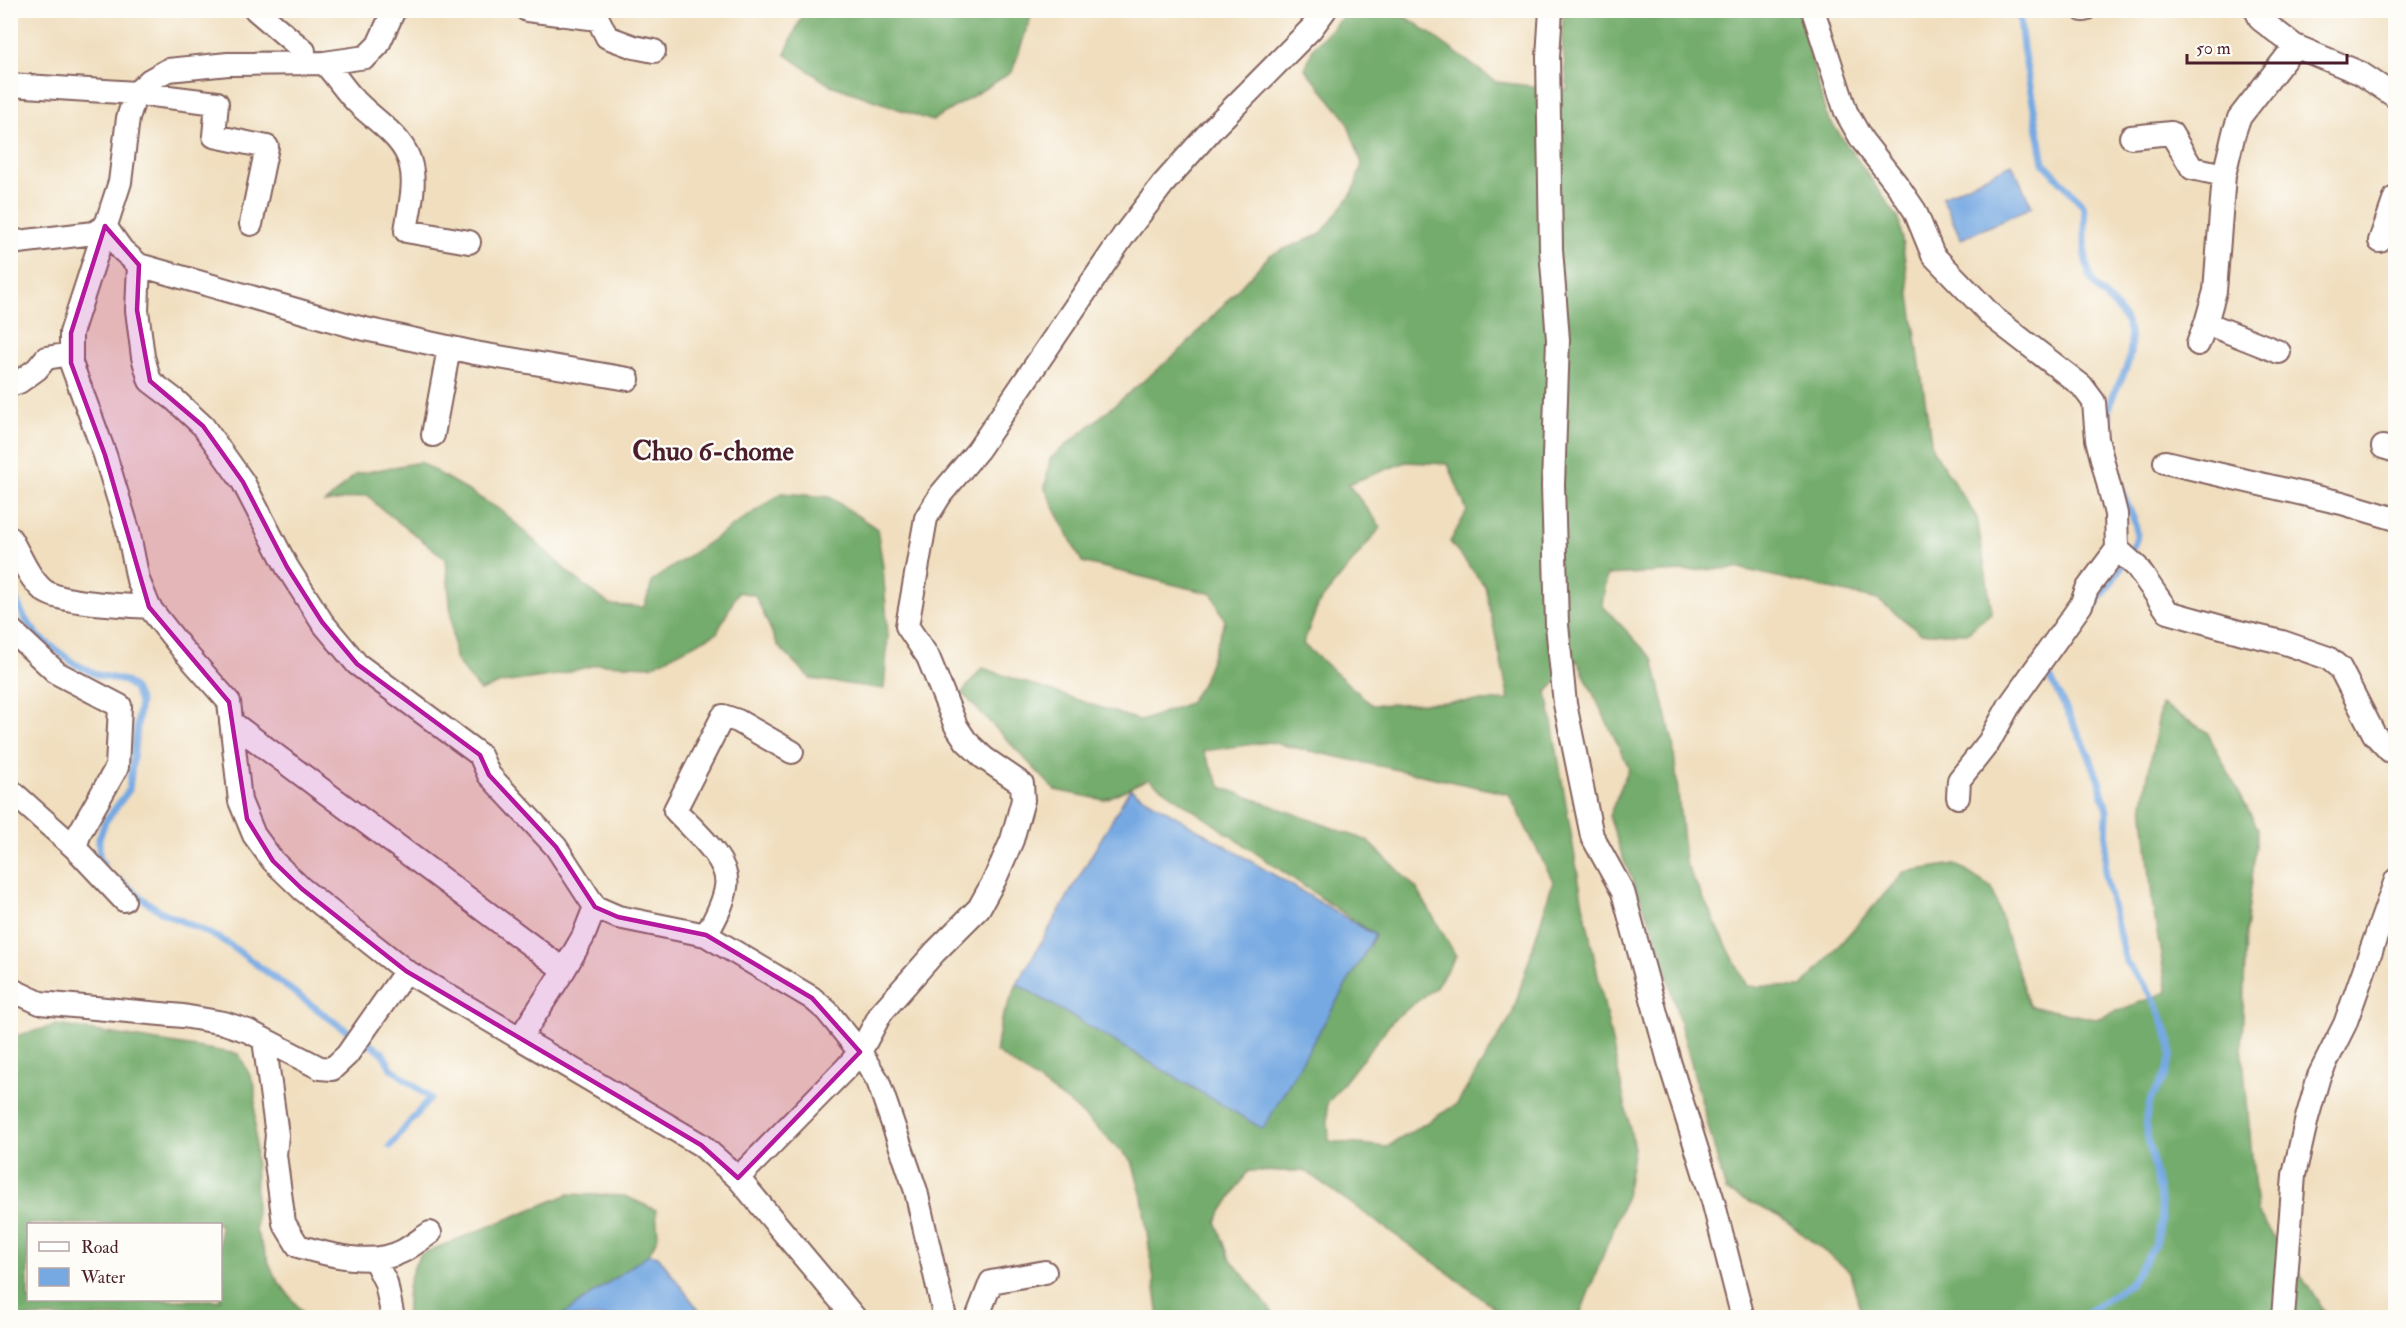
<svg xmlns="http://www.w3.org/2000/svg" width="2406" height="1328" viewBox="0 0 2406 1328" font-family="'IM FELL Double Pica',serif">
	<rect width="100%" height="100%" fill="#fdfcf7"/>
	<filter id="ink" filterUnits="userSpaceOnUse"><feTurbulence type="fractalNoise" baseFrequency=".0167" numOctaves="2"/><feDisplacementMap in="SourceGraphic" scale="12" xChannelSelector="R" yChannelSelector="G"/><feConvolveMatrix kernelMatrix="1 2 1 2 8 2 1 2 1" color-interpolation-filters="sRGB"/></filter>
	<filter id="wash" filterUnits="userSpaceOnUse"><feTurbulence type="fractalNoise" baseFrequency=".008" numOctaves="4" result="noise"/><feDisplacementMap in="SourceGraphic" scale="24" xChannelSelector="R" yChannelSelector="G"/><feGaussianBlur stdDeviation="1.35" result="paint"/><feColorMatrix in="noise" values="0 0 0 0 0 0 0 0 0 0 0 0 0 0 0 0 0 1.4 0 .05"/><feComposite in="paint" operator="in"/></filter>
	<g filter="url(#wash)">
		<rect width="100%" height="100%" fill="#f0debe"/>
		<!-- forest -->
		<path fill="#73ac6c" stroke="#5e664c" stroke-width="1.5" fill-rule="evenodd" d="M 804,11 L 804,10 L 1033,11 L 1012,72 L 932,121 L 828,84 L 785,54 Z
			M 1348,11 L 1394,11 L 1414,22 L 1496,82 L 1568,90 L 1562,43 L 1563,11 L 1799,11 L 1826,115 L 1899,219 L 1932,448 L 1977,518 L 1992,612 L 1967,633 L 1921,633 L 1878,600 L 1738,568 L 1607,575 L 1602,605 L 1653,659 L 1673,743 L 1685,862 L 1747,986 L 1802,987 L 1904,872 L 1955,864 L 1992,888 L 2029,1006 L 2096,1019 L 2167,992 L 2153,908 L 2143,803 L 2161,704 L 2207,732 L 2258,829 L 2246,930 L 2242,1046 L 2257,1212 L 2329,1317 L 1862,1317 L 1850,1272 L 1781,1217 L 1726,1191 L 1656,935 L 1624,861 L 1609,816 L 1629,768 L 1577,660 L 1547,692 L 1582,899 L 1634,1147 L 1626,1196 L 1579,1317 L 1507,1317 L 1439,1266 L 1305,1171 L 1248,1171 L 1216,1221 L 1229,1257 L 1276,1317 L 1159,1317 L 1142,1197 L 1132,1161 L 1071,1104 L 996,1052 L 1001,1021 L 1017,984 L 1263,1128 L 1375,935 L 1148,779 L 1104,800 L 1055,790 L 962,693 L 982,668 L 1141,721 L 1189,703 L 1202,684 L 1225,621 L 1212,594 L 1082,562 L 1045,489 L 1050,459 L 1184,347 L 1270,255 L 1321,234 L 1353,192 L 1362,164 L 1346,119 L 1305,69 L 1313,48 ZM 1406,462 L 1448,464 L 1467,511 L 1450,542 L 1485,586 L 1509,700 L 1372,705 L 1303,644 L 1319,603 L 1381,527 L 1348,484 ZM 1269,742 L 1509,794 L 1553,881 L 1512,1015 L 1457,1104 L 1387,1147 L 1329,1141 L 1327,1104 L 1394,1019 L 1435,988 L 1456,956 L 1417,889 L 1368,841 L 1221,787 L 1203,751 Z
			M 420,462 L 502,511 L 569,573 L 610,605 L 644,607 L 653,580 L 782,493 L 830,497 L 877,529 L 883,566 L 888,636 L 884,689 L 811,679 L 778,646 L 755,595 L 738,592 L 717,633 L 652,666 L 599,664 L 557,675 L 502,683 L 480,691 L 455,659 L 446,559 L 378,506 L 368,495 L 325,503 L 356,474 Z
			M 57,1025 L 239,1054 L 255,1086 L 256,1231 L 275,1277 L 306,1317 L 11,1317 L 11,1037 ZM 220,1224 L 220,1300 L 28,1300 L 28,1224 Z
			M 569,1194 L 625,1196 L 656,1210 L 658,1236 L 649,1254 L 560,1317 L 407,1318 C 406,1294 408,1274 421,1254 Z"/>
		<!-- water -->
		<path fill="#76a9e2" stroke="#606486" stroke-width="1.5" d="M 2012,164 L 2032,207 L 1961,239 L 1942,197 Z
			M 1130,789 L 1375,935 L 1263,1129 L 1017,984 Z
			M 649,1254 L 658,1256 L 704,1317 L 560,1317 Z"/>
		<g fill="none" stroke-linecap="round" stroke-linejoin="round">
			<!-- stream -->
			<path stroke="#76a9e2" stroke-width="7" d="M 2019,10 L 2023,48 L 2044,163 L 2083,205 C 2088,228 2081,253 2090,276 C 2100,300 2124,304 2130,335 C 2136,371 2108,388 2109,417 C 2109,432 2119,482 2124,497 C 2129,510 2140,527 2136,540 C 2129,558 2116,575 2105,591 C 2086,618 2067,645 2048,673 L 2089,755 L 2100,784 L 2107,811 L 2105,876 L 2126,962 L 2144,984 L 2157,1006 L 2171,1043 L 2171,1055 L 2165,1076 L 2151,1098 L 2145,1124 L 2159,1192 L 2162,1219 L 2154,1247 L 2130,1283 L 2080,1318
				M 10,588 L 25,619 L 39,637 L 75,664 L 98,675 L 125,681 L 134,689 L 140,702 L 129,790 L 105,822 L 99,839 L 99,857 L 103,864
				M 119,880 C 133,891 146,903 162,912 C 184,923 209,931 230,945 L 340,1026 L 382,1052 L 391,1068 L 430,1098 L 390,1146"/>
		</g>
	</g>
	<g filter="url(#ink)">
		<g fill="none" stroke-linecap="round" stroke-linejoin="round">
			<!-- minor casing -->
			<g stroke="#84625e" stroke-width="26">
				<path id="minor" d="M 256,10 L 304,51
					M 394,10 L 378,45 L 366,57 L 324,63 L 228,64 L 168,70 L 150,80 L 136,93 L 128,118 L 120,182 L 71,333 L 71,363 L 105,455 L 128,530 L 138,580 L 149,607 L 183,650 L 229,702 L 240,801 L 254,835 L 273,861 L 302,889 L 406,971 L 701,1145 L 738,1178 L 855,1318
					M 527,10 L 598,19 L 607,37 L 634,47 L 654,51
					M 1551,10 L 1548,57 L 1551,249 L 1558,340 L 1553,485 L 1557,625 L 1565,704 L 1592,836 L 1623,892 L 1669,1061 L 1713,1201 L 1743,1318
					M 1813,10 L 1846,112 L 1862,140 L 1898,186 L 1915,211 L 1933,255 L 1994,318 L 2082,386 L 2094,402 L 2097,439 L 2116,514 L 2117,549 L 2087,589 L 2081,605 L 2009,706 L 1989,742 L 1959,780 L 1958,797
					M 2083,10 L 2084,10
					M 2256,10 L 2261,20 L 2295,46
					M 324,63 C 334,73 341,85 351,96 C 369,118 405,135 411,166 C 416,186 409,210 406,231 L 469,242
					M 10,85 L 136,93 L 217,103 L 214,136 L 267,147 L 251,224
					M 2131,137 L 2171,133 L 2192,168 L 2224,175
					M 105,226 L 122,250 L 139,265 L 137,310 L 143,357 L 150,381 L 175,400 L 203,426 L 243,482 L 287,567 L 322,622 L 357,664 L 480,755 L 489,775 L 556,847 L 595,907 L 618,917 L 706,935 L 812,998 L 827,1011 L 860,1052 L 878,1081 L 916,1191 L 945,1318
					M 2380,241 L 2395,198
					M 10,243 L 94,233 L 105,226
					M 139,265 L 356,327 L 475,353 L 628,379
					M 2198,344 L 2206,323
					M 2279,352 L 2206,323 L 2215,291 L 2224,175 L 2234,133 L 2239,118 L 2295,46 L 2360,73 L 2396,97
					M 10,385 L 19,382 L 37,369 L 46,358 L 71,354
					M 433,435 L 449,348
					M 2383,447 L 2396,451
					M 2165,462 L 2342,503 L 2396,519
					M 10,538 C 20,555 28,577 43,590 C 61,604 124,605 149,607
					M 2117,549 L 2137,567 L 2168,612 L 2243,633 L 2282,642 L 2328,658 L 2340,668 L 2374,734 L 2390,751 L 2396,753
					M 10,629 L 57,673 L 120,706 L 117,767 L 80,832 L 75,848
					M 231,722 L 564,970 L 520,1038
					M 10,790 L 75,848 L 124,900
					M 706,935 C 714,921 724,903 726,887 C 731,860 692,829 675,810 L 723,716 L 738,721 L 792,752
					M 564,970 L 583,937 L 595,907
					M 10,989 L 40,1003 L 183,1016 L 224,1023 L 248,1031 L 320,1068 L 332,1069 L 347,1055 L 406,971
					M 264,1040 L 277,1135 L 275,1155 L 284,1223 L 298,1246 C 328,1255 373,1267 403,1251 C 412,1246 421,1239 430,1233
					M 738,1178 L 847,1067 L 860,1052 L 881,1013 L 935,952 L 979,908 L 995,879 L 1012,840 L 1023,800 L 1022,784 L 984,758 L 966,741 L 956,726 L 928,657 L 907,626 L 926,518 L 941,494 L 978,450 L 1124,235 L 1163,184 L 1213,128 L 1311,29 L 1325,10
					M 374,1259 L 386,1283 L 393,1318
					M 977,1318 L 991,1282 L 1045,1272
					M 2283,1318 L 2294,1175 L 2307,1118 L 2319,1076 L 2345,1024 L 2396,880"/>
			</g>
			<!-- minor -->
			<use href="#minor" stroke="#fff" stroke-width="22"/>
		</g>
	</g>
	<!-- marked area -->
	<path fill="#b5179e" fill-opacity="0.2" stroke="#b5179e" stroke-width="4.5" stroke-linejoin="round" d="M 105,226 L 139,265 L 137,310 L 150,381 L 203,426 L 243,482 L 287,567 L 322,622 L 357,664 L 480,755 L 489,775 L 556,847 L 595,907 L 618,917 L 706,935 L 812,998 L 860,1052 L 738,1178 L 701,1145 L 406,971 L 302,889 L 273,861 L 247,819 L 229,702 L 149,607 L 105,455 L 71,363 L 71,333 Z"/>
	<g text-anchor="middle" dominant-baseline="central" stroke-width="5" stroke-linejoin="round" paint-order="stroke">
		<!-- neighbourhood labels -->
		<g font-size="27" font-weight="bold" fill="#4a1f2b" stroke="#fdfcf7">
			<text x="713" y="451">Chuo 6-chome</text>
		</g>
	</g>
	<!-- margin -->
	<rect width="2406" height="1328" fill="none" stroke="#fdfcf7" stroke-width="36"/>
	<!-- legend -->
	<rect x="27" y="1223" width="195" height="78" fill="#fdfcf7" stroke="#b5a4a5" stroke-width="1.5"/>
	<rect x="39" y="1242" width="30" height="9" fill="#ffffff" stroke="#b5a4a5" stroke-width="1.5"/>
	<text x="81" y="1253" font-size="18" fill="#4a1f2b">Road</text>
	<rect x="39" y="1268" width="30" height="18" fill="#76a9e2" stroke="#b5a4a5" stroke-width="1.5"/>
	<text x="81" y="1283" font-size="18" fill="#4a1f2b">Water</text>
	<!-- scale -->
	<path d="M2187 54v9h160v-9" fill="none" stroke="#4a1f2b" stroke-width="3"/>
	<text x="2196" y="54" font-size="18" fill="#4a1f2b" stroke="#fdfcf7" stroke-width="4.5" paint-order="stroke">50 m</text>
</svg>
